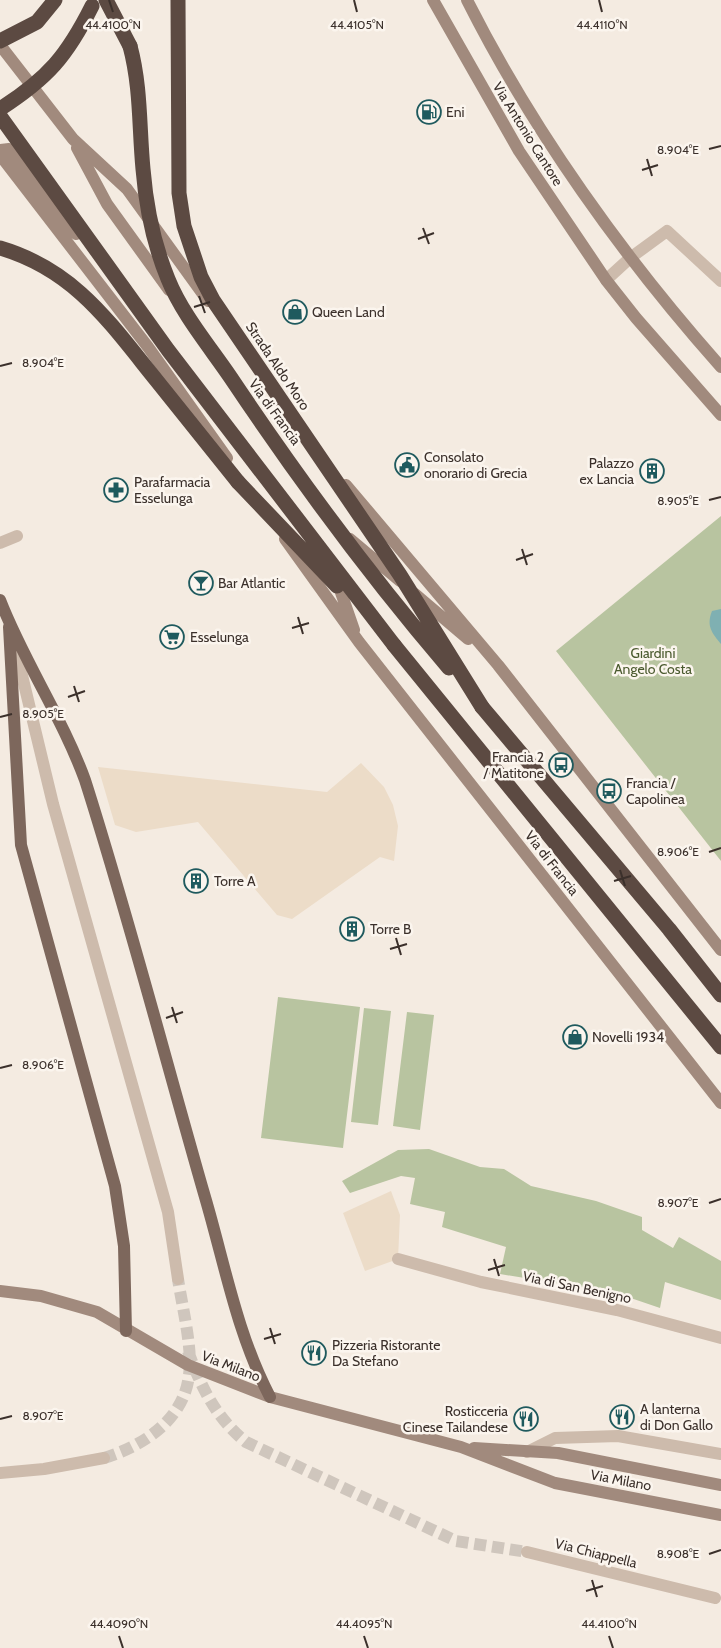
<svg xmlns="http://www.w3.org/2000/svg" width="721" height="1648" viewBox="0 0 721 1648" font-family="Cabin,sans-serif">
	<rect width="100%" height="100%" fill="#f4ebe1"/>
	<!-- green -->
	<path fill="#b8c4a0" d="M 721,516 L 721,861 L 556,651 Z
		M 278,997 L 360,1007 L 343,1148 L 261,1138 Z
		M 364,1008 L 391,1011 L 378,1125 L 351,1122 Z
		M 407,1012 L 434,1015 L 420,1130 L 393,1126 Z
		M 429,1149 L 480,1167 L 504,1169 L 531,1186 L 596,1201 L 642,1217 L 642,1230 L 673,1248 L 679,1237 L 721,1261 L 721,1300 L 665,1282 L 660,1308 L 616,1293 L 500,1274 L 506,1247 L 442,1227 L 445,1212 L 410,1204 L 415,1178 L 401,1176 L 350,1193 L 342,1181 L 398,1150 Z"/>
	<!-- plaza -->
	<path fill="#ecdcc8" d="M 361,763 L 384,787 L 393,805 L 398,826 L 394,861 L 380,857 L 292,919 L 277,915 L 198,822 L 136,832 L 115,825 L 98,767 L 327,792 Z
		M 391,1191 L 400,1215 L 398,1259 L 365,1271 L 343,1213 Z"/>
	<!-- water -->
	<path fill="#7fb0b2" d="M 721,609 L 721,644 C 712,633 706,626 712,611 Z"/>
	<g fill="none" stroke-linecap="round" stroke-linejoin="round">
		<!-- street-tunnel -->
		<path stroke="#cfc6bd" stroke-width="12" stroke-dasharray="12 6" stroke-linecap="butt" d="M 188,1351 C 201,1387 216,1418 246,1442 L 456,1541 L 527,1552
			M 104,1458 C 143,1446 184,1420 189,1375 C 193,1349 182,1306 178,1279"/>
		<!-- street -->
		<path stroke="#cdbbac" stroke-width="12" d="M 606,280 L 630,258 L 667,231 L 721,281
			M 0,543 L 17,536
			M 13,638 L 53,804 L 168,1212 L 178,1279
			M 398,1259 L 481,1282 L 617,1310 L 721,1338
			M 527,1452 L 555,1438 L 618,1436 L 721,1454
			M 0,1473 L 44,1469 L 104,1458
			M 527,1552 L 715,1598"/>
		<!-- secondary -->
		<path stroke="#a18a7d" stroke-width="12" d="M 433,0 L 519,151 L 606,280 L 636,318 L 721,415
			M 467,0 C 533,131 624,258 721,367
			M 0,45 L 73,139 L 127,189 L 208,301
			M 77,148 L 107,204 L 169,290
			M 0,150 L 9,149 L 76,234
			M 0,155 L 148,347 L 227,458
			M 346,485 L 498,665 L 721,950
			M 285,539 L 359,642 L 721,1103
			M 350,539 L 400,581
			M 336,578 L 354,630
			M 415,594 L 468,639
			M 0,1291 L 41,1296 L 97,1312 L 188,1365 L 270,1397 L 461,1447 L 555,1483 L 721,1515
			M 474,1448 L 558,1453 L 721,1485"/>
		<!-- primary -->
		<path stroke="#7d675c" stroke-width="12" d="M 0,600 C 24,662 62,717 85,780 C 129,918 165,1058 205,1197 C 225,1265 237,1334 270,1397
			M 9,627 L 21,845 L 115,1186 L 124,1246 L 126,1331"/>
		<!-- highway -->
		<path stroke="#5c4a42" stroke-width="15" d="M 106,0 L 130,46
			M 0,41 L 37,22 L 55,0
			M 0,248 C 75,270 110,323 157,381 C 184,415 211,448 238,482
			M 394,645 L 721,1047
			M 482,707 L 669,929 L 721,995"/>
		<!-- highway-bridge -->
		<path stroke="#5c4a42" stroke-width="15" d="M 178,0 L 179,193 L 184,226 L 201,277 L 213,300 L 400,575 L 482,707
			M 130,46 C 141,87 139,127 143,169 C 146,206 154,245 168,279 C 182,314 210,347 231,378 C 298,478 370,576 449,668
			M 0,109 C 48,78 67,56 92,6
			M 0,116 L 168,350 L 394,645
			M 238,482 L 337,586"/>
	</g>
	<!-- ticks -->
	<path fill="none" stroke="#3b302b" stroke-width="2" d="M 109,0 L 113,12M 354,0 L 357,12M 599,0 L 602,12M 709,149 L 721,146M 647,159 L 652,176M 642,170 L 658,165M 423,228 L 429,244M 418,239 L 434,233M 199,296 L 205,313M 194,307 L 210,302M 0,366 L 12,363M 709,500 L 721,497M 522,549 L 527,565M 516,560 L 533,554M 298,617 L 303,634M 292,628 L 309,623M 74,686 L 79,702M 68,697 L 85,691M 0,717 L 12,714M 709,852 L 721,848M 620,870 L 625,886M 614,881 L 631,876M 396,938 L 401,955M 390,949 L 407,944M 172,1007 L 177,1023M 166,1018 L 183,1012M 0,1068 L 12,1065M 709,1203 L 721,1199M 494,1259 L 499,1276M 488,1270 L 505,1265M 270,1328 L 275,1344M 264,1339 L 281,1334M 0,1419 L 12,1416M 709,1554 L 721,1550M 592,1580 L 597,1597M 586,1591 L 603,1586M 119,1636 L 123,1648M 364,1636 L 368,1648M 609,1636 L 613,1648"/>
	<!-- icons -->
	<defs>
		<g id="fuel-ring" transform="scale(1.25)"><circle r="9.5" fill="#fbf5ee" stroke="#1f5a5e" stroke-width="1.5"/><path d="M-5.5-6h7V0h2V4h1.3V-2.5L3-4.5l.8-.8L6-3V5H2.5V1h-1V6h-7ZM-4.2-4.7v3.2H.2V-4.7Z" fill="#1f5a5e"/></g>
		<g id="shop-ring" transform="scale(1.25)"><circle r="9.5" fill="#fbf5ee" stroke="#1f5a5e" stroke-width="1.5"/><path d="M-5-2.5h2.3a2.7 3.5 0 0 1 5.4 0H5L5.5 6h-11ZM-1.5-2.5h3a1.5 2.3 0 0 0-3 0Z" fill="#1f5a5e"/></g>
		<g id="civic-ring" transform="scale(1.25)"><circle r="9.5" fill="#fbf5ee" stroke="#1f5a5e" stroke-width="1.5"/><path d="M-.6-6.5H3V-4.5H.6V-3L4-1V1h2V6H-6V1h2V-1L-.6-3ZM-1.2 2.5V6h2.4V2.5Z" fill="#1f5a5e"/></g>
		<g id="building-ring" transform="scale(1.25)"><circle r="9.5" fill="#fbf5ee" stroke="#1f5a5e" stroke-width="1.5"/><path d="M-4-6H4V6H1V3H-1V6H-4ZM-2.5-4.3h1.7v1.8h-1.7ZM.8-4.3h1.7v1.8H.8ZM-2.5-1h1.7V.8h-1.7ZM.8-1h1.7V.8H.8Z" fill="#1f5a5e"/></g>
		<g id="pharmacy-ring" transform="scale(1.25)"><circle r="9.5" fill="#fbf5ee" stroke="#1f5a5e" stroke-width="1.5"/><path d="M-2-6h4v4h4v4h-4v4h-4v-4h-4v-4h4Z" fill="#1f5a5e"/></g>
		<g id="bar-ring" transform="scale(1.25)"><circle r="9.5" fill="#fbf5ee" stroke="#1f5a5e" stroke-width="1.5"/><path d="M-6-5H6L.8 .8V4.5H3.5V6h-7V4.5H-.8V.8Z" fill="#1f5a5e"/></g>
		<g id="supermarket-ring" transform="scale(1.25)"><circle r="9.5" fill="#fbf5ee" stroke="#1f5a5e" stroke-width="1.5"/><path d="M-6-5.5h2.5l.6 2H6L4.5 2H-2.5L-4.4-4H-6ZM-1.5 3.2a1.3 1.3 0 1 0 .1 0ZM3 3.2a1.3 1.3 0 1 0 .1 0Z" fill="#1f5a5e"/></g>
		<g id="bus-ring" transform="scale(1.25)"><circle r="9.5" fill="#fbf5ee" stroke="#1f5a5e" stroke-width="1.5"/><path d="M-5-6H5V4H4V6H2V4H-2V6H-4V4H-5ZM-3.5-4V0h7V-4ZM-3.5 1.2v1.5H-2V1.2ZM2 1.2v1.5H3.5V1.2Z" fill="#1f5a5e"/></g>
		<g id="restaurant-ring" transform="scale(1.25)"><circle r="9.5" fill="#fbf5ee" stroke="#1f5a5e" stroke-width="1.5"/><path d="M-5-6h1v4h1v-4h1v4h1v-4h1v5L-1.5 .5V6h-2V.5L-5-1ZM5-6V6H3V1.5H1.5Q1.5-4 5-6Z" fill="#1f5a5e"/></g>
	</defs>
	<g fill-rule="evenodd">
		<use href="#fuel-ring" x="429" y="112"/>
		<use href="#shop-ring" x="295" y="312"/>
		<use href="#civic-ring" x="407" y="465"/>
		<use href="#building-ring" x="652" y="471"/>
		<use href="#pharmacy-ring" x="116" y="490"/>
		<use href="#bar-ring" x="201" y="583"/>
		<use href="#supermarket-ring" x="172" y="637"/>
		<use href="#bus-ring" x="561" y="765"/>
		<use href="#bus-ring" x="609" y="791"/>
		<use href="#building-ring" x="196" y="881"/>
		<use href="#building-ring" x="352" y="929"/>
		<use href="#shop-ring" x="575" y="1037"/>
		<use href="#restaurant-ring" x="314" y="1353"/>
		<use href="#restaurant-ring" x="622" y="1417"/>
		<use href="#restaurant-ring" x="526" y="1419"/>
	</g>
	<g text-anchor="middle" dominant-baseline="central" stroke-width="5" stroke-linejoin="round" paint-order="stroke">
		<!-- poi labels -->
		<g font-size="14" fill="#3b302b" stroke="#fbf5ee" text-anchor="start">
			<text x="446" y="112">Eni</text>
			<text x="312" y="312">Queen Land</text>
			<text x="424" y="457">Consolato<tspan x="424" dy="16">onorario di Grecia</tspan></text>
			<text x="634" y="463" text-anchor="end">Palazzo<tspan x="634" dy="16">ex Lancia</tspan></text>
			<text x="134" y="482">Parafarmacia<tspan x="134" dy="16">Esselunga</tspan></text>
			<text x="218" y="583">Bar Atlantic</text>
			<text x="190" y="637">Esselunga</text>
			<text x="544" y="757" text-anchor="end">Francia 2<tspan x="544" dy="16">/ Matitone</tspan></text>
			<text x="626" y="783">Francia /<tspan x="626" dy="16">Capolinea</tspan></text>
			<text x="214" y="881">Torre A</text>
			<text x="370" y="929">Torre B</text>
			<text x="592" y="1037">Novelli 1934</text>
			<text x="332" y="1345">Pizzeria Ristorante<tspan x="332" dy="16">Da Stefano</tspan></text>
			<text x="640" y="1409">A lanterna<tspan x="640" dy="16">di Don Gallo</tspan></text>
			<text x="508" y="1411" text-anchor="end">Rosticceria<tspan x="508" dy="16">Cinese Tailandese</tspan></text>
		</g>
		<!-- street labels -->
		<g font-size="14" fill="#3b302b" stroke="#fbf5ee">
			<text transform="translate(528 134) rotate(58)">Via Antonio Cantore</text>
			<text transform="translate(278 366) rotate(56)">Strada Aldo Moro</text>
			<text transform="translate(275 412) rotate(54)">Via di Francia</text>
			<text transform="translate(552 863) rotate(52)">Via di Francia</text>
			<text transform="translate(577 1287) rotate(12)">Via di San Benigno</text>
			<text transform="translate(231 1366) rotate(21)">Via Milano</text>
			<text transform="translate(621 1480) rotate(11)">Via Milano</text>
			<text transform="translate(596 1553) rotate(14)">Via Chiappella</text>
		</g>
		<!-- park labels -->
		<g font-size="14" fill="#4a5a2e" stroke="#fbf5ee">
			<text x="653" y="653">Giardini<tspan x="653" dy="16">Angelo Costa</tspan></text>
		</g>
	</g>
	<g font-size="12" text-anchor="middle" fill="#3b302b" stroke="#fbf5ee" stroke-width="5" stroke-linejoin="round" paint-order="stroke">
		<text x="113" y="29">44.4100°N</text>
		<text x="357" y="29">44.4105°N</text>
		<text x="602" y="29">44.4110°N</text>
		<text x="678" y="154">8.904°E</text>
		<text x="43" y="367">8.904°E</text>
		<text x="678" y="505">8.905°E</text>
		<text x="43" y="718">8.905°E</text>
		<text x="678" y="856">8.906°E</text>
		<text x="43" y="1069">8.906°E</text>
		<text x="678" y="1207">8.907°E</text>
		<text x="43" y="1420">8.907°E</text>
		<text x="678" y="1558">8.908°E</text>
		<text x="119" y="1628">44.4090°N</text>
		<text x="364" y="1628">44.4095°N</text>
		<text x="609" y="1628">44.4100°N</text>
	</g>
</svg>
